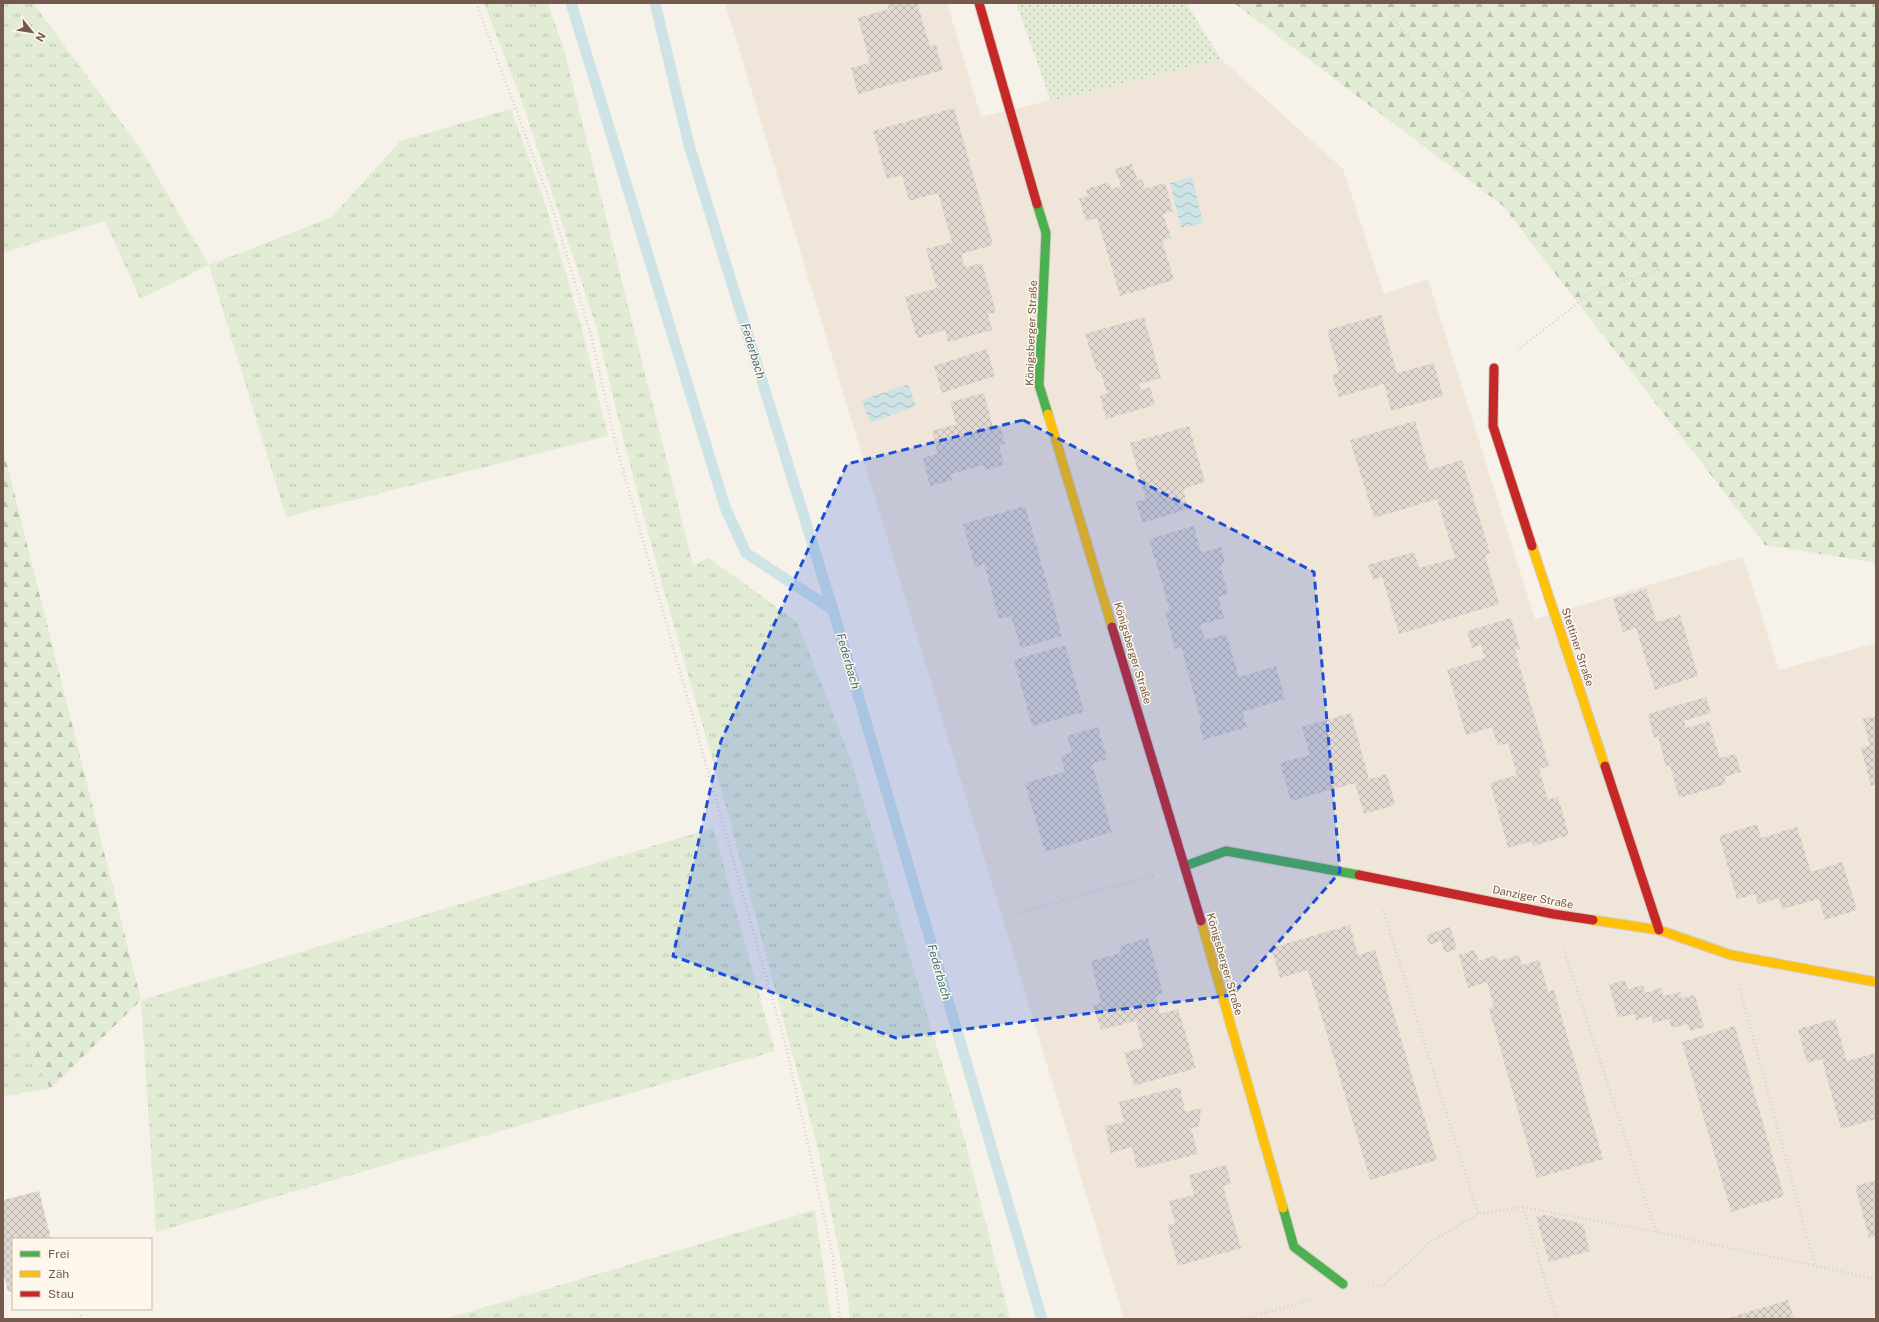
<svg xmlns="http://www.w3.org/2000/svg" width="1879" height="1322" viewBox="0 0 1879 1322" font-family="'Public Sans',sans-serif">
	<defs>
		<pattern id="grass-tufts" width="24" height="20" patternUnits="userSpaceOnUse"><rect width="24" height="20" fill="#e2ecd5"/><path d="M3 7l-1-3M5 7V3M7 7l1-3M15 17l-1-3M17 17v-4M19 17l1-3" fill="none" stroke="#bcc2af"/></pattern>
		<pattern id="forest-firs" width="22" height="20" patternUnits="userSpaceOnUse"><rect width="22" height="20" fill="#e2ecd5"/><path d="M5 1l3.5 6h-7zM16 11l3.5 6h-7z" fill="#bcc2af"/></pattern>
		<pattern id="garden-dots" width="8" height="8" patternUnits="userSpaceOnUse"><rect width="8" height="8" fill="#e2ecd5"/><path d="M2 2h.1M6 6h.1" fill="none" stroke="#bcc2af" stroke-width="1.8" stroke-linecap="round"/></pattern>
		<pattern id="water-waves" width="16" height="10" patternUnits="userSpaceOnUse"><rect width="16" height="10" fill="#cde3e6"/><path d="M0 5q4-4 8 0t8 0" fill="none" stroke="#abbbbd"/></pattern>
		<pattern id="building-cross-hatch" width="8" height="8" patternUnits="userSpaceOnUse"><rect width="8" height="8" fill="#e2dad2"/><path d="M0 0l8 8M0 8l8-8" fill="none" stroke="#bcb4ad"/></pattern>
	</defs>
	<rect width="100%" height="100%" fill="#f6f2ea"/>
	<!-- residential -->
	<path fill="#efe5d8" d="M 725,3 L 947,3 L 981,117 L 1221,59 L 1343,169 L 1384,294 L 1428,279 L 1535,619 L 1743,557 L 1779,670 L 1876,643 L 1876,1319 L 1124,1319 Z"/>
	<!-- grass -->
	<path fill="url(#grass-tufts)" d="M 3,3 L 33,3 L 141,149 L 209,265 L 332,217 L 400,141 L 511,109 L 546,206 L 582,329 L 608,436 L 286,517 L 209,265 L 140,299 L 105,221 L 3,253 Z
		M 484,3 L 548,3 L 563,46 L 693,565 L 709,558 L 797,622 L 851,760 L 964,1137 L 1010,1319 L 850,1319 L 847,1291 L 818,1149 L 730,821 L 662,584 L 623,438 L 596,326 L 522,102 Z
		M 713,828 L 775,1051 L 156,1232 L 141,1000 Z
		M 3,992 L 50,1089 L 3,1096 Z
		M 815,1210 L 831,1319 L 445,1319 Z"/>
	<!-- forest -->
	<path fill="url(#forest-firs)" d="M 1234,3 L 1876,3 L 1876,563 L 1765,545 L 1503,206 Z
		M 3,448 L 141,1000 L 50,1089 L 3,992 Z"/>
	<!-- garden -->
	<path fill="url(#garden-dots)" d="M 1016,3 L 1186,3 L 1221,59 L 1051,101 Z"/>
	<!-- water -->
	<path fill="url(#water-waves)" d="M 1192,177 L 1203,223 L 1181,228 L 1170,183 Z
		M 908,384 L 916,406 L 870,423 L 862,400 Z"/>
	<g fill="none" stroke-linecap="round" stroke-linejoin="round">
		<!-- stream -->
		<path stroke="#cde3e6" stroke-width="11" d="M 571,3 L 725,507 L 746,553 L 833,610
			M 655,3 L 689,145 L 833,610 L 1042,1319"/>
	</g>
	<!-- building -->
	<path fill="url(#building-cross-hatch)" d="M 887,3 L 917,3 L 930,46 L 936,45 L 943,70 L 858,94 L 851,68 L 870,63 L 858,18 L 889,9 Z
		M 954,108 L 993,245 L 961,254 L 965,267 L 982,263 L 996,312 L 988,314 L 992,330 L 948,342 L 945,330 L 917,338 L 905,297 L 937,288 L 926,249 L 952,242 L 938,193 L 909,201 L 902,175 L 887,179 L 873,131 Z
		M 1132,164 L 1138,181 L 1142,179 L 1145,189 L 1165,183 L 1173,211 L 1163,214 L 1171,238 L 1162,241 L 1174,280 L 1120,296 L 1097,218 L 1086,221 L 1079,199 L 1088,196 L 1086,189 L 1109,182 L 1112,189 L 1121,186 L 1115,169 Z
		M 1381,315 L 1397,373 L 1434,363 L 1443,396 L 1391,411 L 1384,384 L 1339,397 L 1332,375 L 1339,373 L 1327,330 Z
		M 1144,317 L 1161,378 L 1139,384 L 1141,390 L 1150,387 L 1155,405 L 1106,419 L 1100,396 L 1107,393 L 1100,371 L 1097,372 L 1085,334 Z
		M 987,349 L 995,376 L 942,393 L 934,366 Z
		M 984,393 L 993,427 L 1000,425 L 1005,444 L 999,445 L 1004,465 L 985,470 L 984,465 L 950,474 L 952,480 L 930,486 L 923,458 L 938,454 L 932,431 L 956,424 L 950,402 Z
		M 1415,421 L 1429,470 L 1462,460 L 1490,553 L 1485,555 L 1499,604 L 1399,634 L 1382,577 L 1373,580 L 1368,565 L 1414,552 L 1419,568 L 1455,558 L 1437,499 L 1374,518 L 1350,440 Z
		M 1189,426 L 1205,482 L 1183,489 L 1188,509 L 1143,523 L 1136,502 L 1146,499 L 1130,443 Z
		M 1025,506 L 1062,636 L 1021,648 L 1011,616 L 999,619 L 984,564 L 975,567 L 963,524 Z
		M 1194,526 L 1201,553 L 1221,547 L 1225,563 L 1220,565 L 1228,594 L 1218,597 L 1224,618 L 1200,625 L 1205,640 L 1226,634 L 1239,677 L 1276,666 L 1285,699 L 1242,712 L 1247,727 L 1204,740 L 1199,724 L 1202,723 L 1181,647 L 1175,649 L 1165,612 L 1170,611 L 1149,539 Z
		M 1646,589 L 1657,622 L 1680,615 L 1698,676 L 1655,690 L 1636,628 L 1623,632 L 1613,599 Z
		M 1511,618 L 1520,649 L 1515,650 L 1549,766 L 1539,769 L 1548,800 L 1558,797 L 1569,835 L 1533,846 L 1532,841 L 1508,848 L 1490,783 L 1517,775 L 1508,743 L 1498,746 L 1492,727 L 1466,735 L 1447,670 L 1485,658 L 1481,645 L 1472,648 L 1467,631 Z
		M 1065,645 L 1084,712 L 1032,726 L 1014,660 Z
		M 1706,697 L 1711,713 L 1684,721 L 1686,728 L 1709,721 L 1720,758 L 1736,754 L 1741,772 L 1724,777 L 1726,784 L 1679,798 L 1670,765 L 1666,766 L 1658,736 L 1654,738 L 1648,714 Z
		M 1351,713 L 1369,779 L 1387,774 L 1395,805 L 1364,814 L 1355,783 L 1291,801 L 1280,763 L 1310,755 L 1302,727 Z
		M 1876,716 L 1876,784 L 1871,786 L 1861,748 L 1870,746 L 1863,719 Z
		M 1098,727 L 1107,759 L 1092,764 L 1112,832 L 1045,852 L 1025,783 L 1065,772 L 1061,755 L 1072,752 L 1067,736 Z
		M 1757,824 L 1761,838 L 1797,827 L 1811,872 L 1842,862 L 1857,910 L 1825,920 L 1819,899 L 1782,909 L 1779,898 L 1758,904 L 1755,894 L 1737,899 L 1719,836 Z
		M 1350,925 L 1358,955 L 1375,950 L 1437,1160 L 1370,1180 L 1308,970 L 1280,978 L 1271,948 Z
		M 1450,927 L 1457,949 L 1445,953 L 1441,941 L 1429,945 L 1426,935 Z
		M 1148,938 L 1163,993 L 1156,996 L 1160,1014 L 1178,1009 L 1196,1068 L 1134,1086 L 1124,1053 L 1143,1047 L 1136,1021 L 1101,1030 L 1093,1005 L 1101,1003 L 1091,961 L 1121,953 L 1119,946 Z
		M 1475,950 L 1479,961 L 1496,955 L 1498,961 L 1519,955 L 1522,965 L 1539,960 L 1548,992 L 1554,990 L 1603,1159 L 1537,1178 L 1489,1009 L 1494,1007 L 1487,982 L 1468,988 L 1459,955 Z
		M 1625,980 L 1628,989 L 1643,985 L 1645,993 L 1661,988 L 1664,996 L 1680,992 L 1682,998 L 1695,995 L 1704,1027 L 1690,1031 L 1688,1024 L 1672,1028 L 1669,1019 L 1653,1023 L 1652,1016 L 1636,1020 L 1634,1014 L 1618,1018 L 1609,985 Z
		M 1835,1019 L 1847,1061 L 1876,1053 L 1876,1119 L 1841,1129 L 1822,1059 L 1807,1063 L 1798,1029 Z
		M 1735,1026 L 1784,1196 L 1731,1212 L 1682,1042 Z
		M 1180,1087 L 1185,1112 L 1201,1108 L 1199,1127 L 1191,1128 L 1198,1154 L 1137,1169 L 1132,1147 L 1111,1153 L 1105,1126 L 1124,1122 L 1119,1102 Z
		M 1226,1165 L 1231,1184 L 1223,1186 L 1241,1248 L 1178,1266 L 1167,1225 L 1175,1223 L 1169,1201 L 1194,1195 L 1189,1175 Z
		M 1876,1180 L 1876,1236 L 1869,1238 L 1855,1186 Z
		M 39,1191 L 51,1239 L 13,1239 L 13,1291 L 8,1292 L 3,1271 L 3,1200 Z
		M 1545,1215 L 1583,1224 L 1590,1251 L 1549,1262 L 1536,1217 Z
		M 1788,1300 L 1794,1319 L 1725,1319 Z"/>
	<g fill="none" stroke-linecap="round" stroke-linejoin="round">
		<!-- fast casing -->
		<g stroke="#d5cec6" stroke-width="11">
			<path id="fast" d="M 1037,204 L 1046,233 L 1039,385 L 1048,414
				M 1185,866 L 1226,851 L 1359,875
				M 1283,1208 L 1294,1247 L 1343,1284"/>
		</g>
		<!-- slow casing -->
		<g stroke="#d5cec6" stroke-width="11">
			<path id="slow" d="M 1048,414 L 1112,627
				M 1532,546 L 1605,766
				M 1593,920 L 1659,930 L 1731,955 L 1876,982
				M 1201,921 L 1283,1208"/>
		</g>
		<!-- jam casing -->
		<g stroke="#d5cec6" stroke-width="11">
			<path id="jam" d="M 979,3 L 1037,204
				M 1494,368 L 1493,426 L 1532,546
				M 1112,627 L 1201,921
				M 1605,766 L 1659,930
				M 1359,875 L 1553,914 L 1593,920"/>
		</g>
		<!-- path -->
		<path stroke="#d7d0cb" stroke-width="2.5" stroke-dasharray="1 3" stroke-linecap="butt" d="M 476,3 L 550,201 L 591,335 L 617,449 L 786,1047 L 832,1252 L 840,1319
			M 1381,3 L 1421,54 L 1542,161 L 1660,270 L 1593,291 L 1518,350
			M 1383,910 L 1478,1214 L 1523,1207 L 1656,1232 L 1563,947
			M 1017,913 L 1155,875
			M 1740,989 L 1815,1266
			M 1523,1207 L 1557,1319
			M 1656,1232 L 1876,1279
			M 1373,1285 L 1383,1286 L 1429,1243 L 1478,1214
			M 81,1315 L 81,1319
			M 1241,1319 L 1297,1304 L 1311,1298"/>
		<!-- fast -->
		<use href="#fast" stroke="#4caf50" stroke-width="9"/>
		<!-- slow -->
		<use href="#slow" stroke="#ffc107" stroke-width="9"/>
		<!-- jam -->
		<use href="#jam" stroke="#c62828" stroke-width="9"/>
	</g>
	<!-- marked area -->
	<path fill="#1d4ed8" fill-opacity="0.2" stroke="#1d4ed8" stroke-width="3" stroke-dasharray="8 5" stroke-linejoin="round" d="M 1023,420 L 1314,572 L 1340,872 L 1232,995 L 896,1038 L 673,956 L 721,741 L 847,464 Z"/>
	<g text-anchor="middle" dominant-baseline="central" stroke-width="3" stroke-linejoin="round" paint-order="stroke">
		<!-- street labels -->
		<g font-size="11" fill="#735a4c" stroke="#fef7eb">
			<text transform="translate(1031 333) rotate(-88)">Königsberger Straße</text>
			<text transform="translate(1578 647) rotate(72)">Stettiner Straße</text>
			<text transform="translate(1133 653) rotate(73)">Königsberger Straße</text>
			<text transform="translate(1533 897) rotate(11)">Danziger Straße</text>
			<text transform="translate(1225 964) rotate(74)">Königsberger Straße</text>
		</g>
		<!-- water labels -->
		<g font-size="12" font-style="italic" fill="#43737f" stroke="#fef7eb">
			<text transform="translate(753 351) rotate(73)">Federbach</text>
			<text transform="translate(848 661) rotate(74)">Federbach</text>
			<text transform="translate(939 972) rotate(74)">Federbach</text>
		</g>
	</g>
	<!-- border -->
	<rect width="1879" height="1322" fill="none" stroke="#735a4c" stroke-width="8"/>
	<!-- legend -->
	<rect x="12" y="1238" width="140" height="72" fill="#fef7eb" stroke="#c6b8ab"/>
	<rect x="20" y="1251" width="20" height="6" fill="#4caf50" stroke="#c6b8ab"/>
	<text x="48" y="1258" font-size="12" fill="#735a4c">Frei</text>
	<rect x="20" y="1271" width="20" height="6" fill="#ffc107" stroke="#c6b8ab"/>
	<text x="48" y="1278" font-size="12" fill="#735a4c">Zäh</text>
	<rect x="20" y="1291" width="20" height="6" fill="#c62828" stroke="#c6b8ab"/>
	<text x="48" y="1298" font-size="12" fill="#735a4c">Stau</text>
	<!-- north arrow -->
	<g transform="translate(32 32) rotate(120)" stroke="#fef7eb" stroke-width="3" paint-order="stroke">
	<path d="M0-3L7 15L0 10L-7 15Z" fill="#735a4c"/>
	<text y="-6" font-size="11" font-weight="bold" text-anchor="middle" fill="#735a4c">N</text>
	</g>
</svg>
